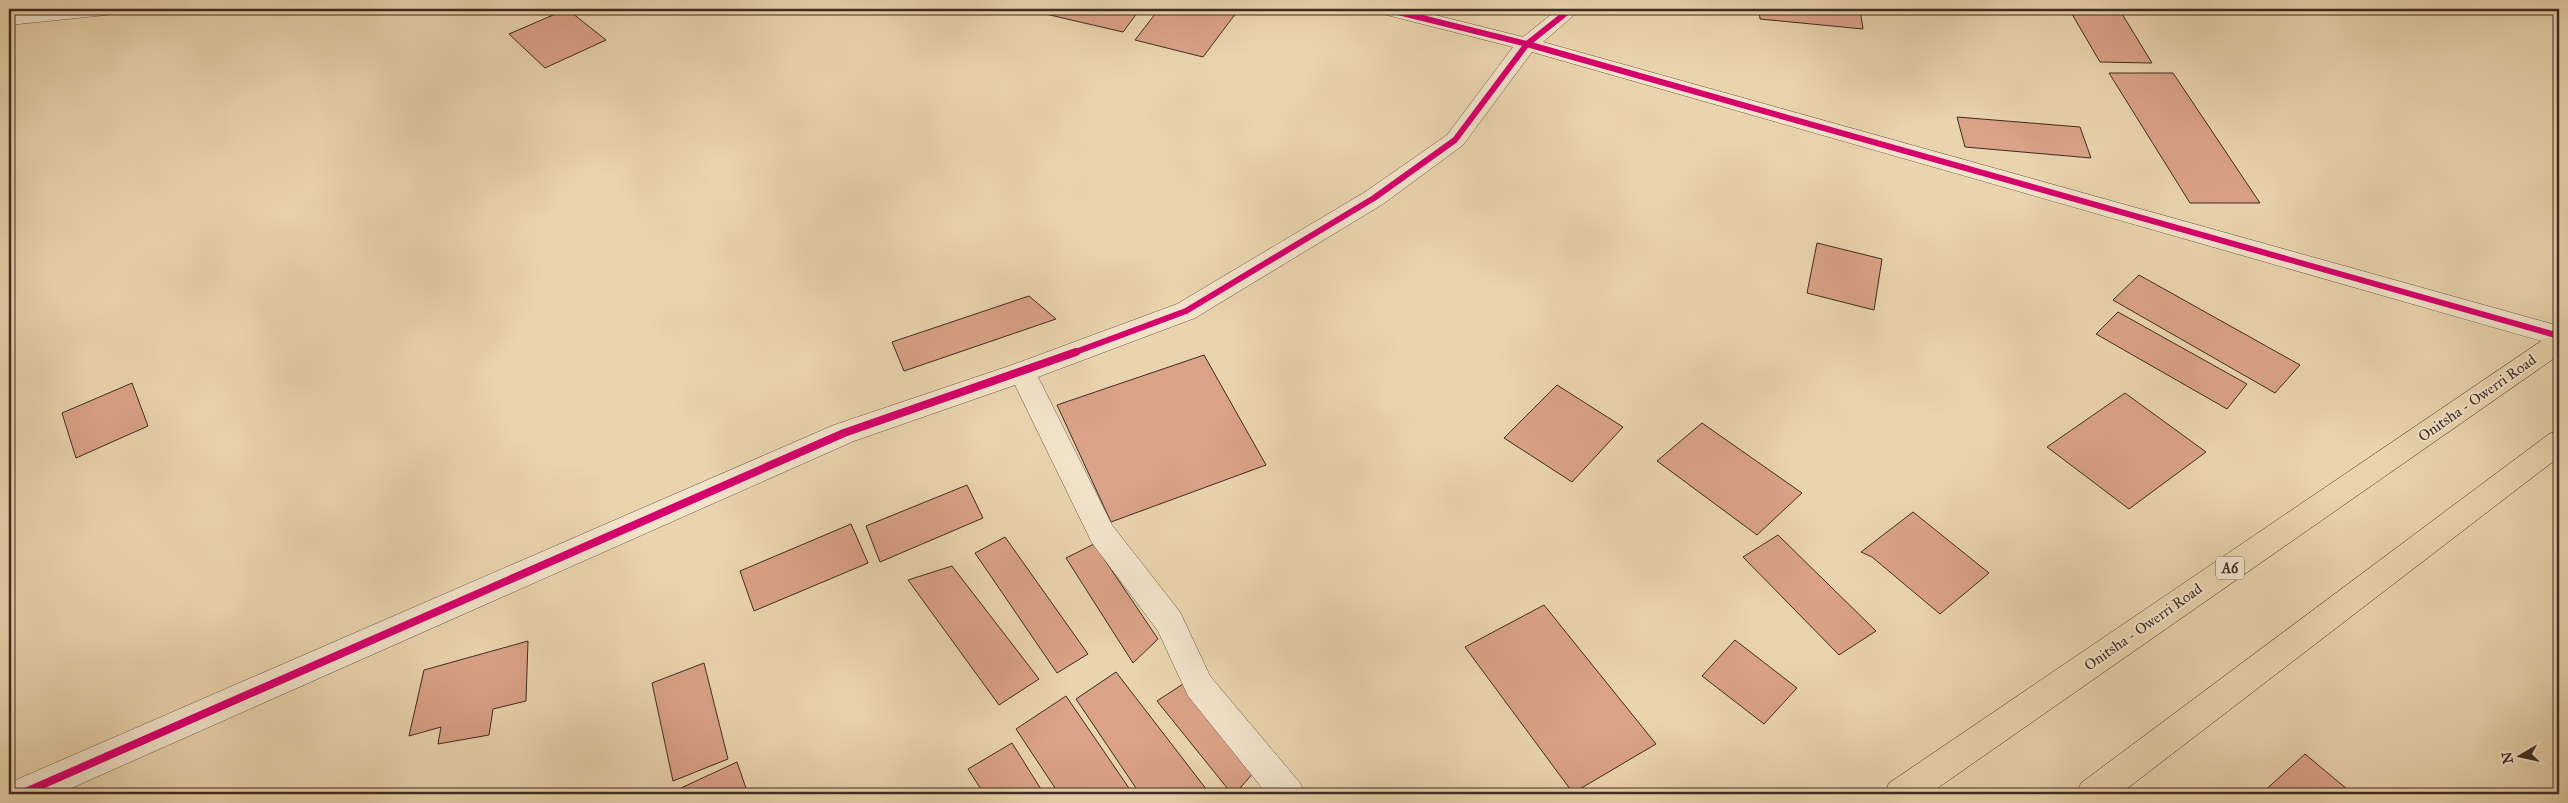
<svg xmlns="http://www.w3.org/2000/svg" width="2568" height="803" viewBox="0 0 2568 803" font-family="'IM FELL Great Primer',serif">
	<rect width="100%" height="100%" fill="#ead4ad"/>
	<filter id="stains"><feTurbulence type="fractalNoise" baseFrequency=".004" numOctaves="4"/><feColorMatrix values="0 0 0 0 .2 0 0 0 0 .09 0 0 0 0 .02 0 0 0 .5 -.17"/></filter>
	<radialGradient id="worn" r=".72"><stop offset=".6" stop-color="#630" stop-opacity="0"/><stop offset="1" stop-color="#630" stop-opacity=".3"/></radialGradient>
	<!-- building -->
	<path fill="#daa286" stroke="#3f2b23" d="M 567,9 L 606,40 L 545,68 L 509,34 Z
		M 1024,9 L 1140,9 L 1123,32 Z
		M 1159,9 L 1239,9 L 1203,57 L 1135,40 Z
		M 1759,9 L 1860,9 L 1863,29 L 1760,19 Z
		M 2069,9 L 2119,9 L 2152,63 L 2100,62 Z
		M 2109,73 L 2173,73 L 2260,203 L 2190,203 Z
		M 1957,117 L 2080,127 L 2091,158 L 1965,147 Z
		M 1817,243 L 1882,259 L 1874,310 L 1807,293 Z
		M 2139,275 L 2300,365 L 2275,393 L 2113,300 Z
		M 1029,296 L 1056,319 L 904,371 L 892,342 Z
		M 2118,312 L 2247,384 L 2227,409 L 2096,334 Z
		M 1204,355 L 1266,465 L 1111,522 L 1057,405 Z
		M 132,383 L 148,426 L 76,458 L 62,413 Z
		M 1557,385 L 1623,427 L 1572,482 L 1504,438 Z
		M 2125,393 L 2206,452 L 2129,509 L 2047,447 Z
		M 1702,423 L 1802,493 L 1757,535 L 1657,461 Z
		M 967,485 L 983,518 L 880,562 L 866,526 Z
		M 1913,512 L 1989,573 L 1940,614 L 1872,557 L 1861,552 Z
		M 851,524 L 868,563 L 754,611 L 740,571 Z
		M 1778,535 L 1876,631 L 1839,655 L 1743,557 Z
		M 1005,537 L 1088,654 L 1057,673 L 975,553 Z
		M 1094,544 L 1158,639 L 1133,663 L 1066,558 Z
		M 952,566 L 1039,679 L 999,705 L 908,580 Z
		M 1544,605 L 1656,744 L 1573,793 L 1465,647 Z
		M 1735,640 L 1797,688 L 1764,724 L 1702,676 Z
		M 528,641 L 526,701 L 493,709 L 489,735 L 438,744 L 441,727 L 409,736 L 424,670 Z
		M 704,663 L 728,759 L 673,781 L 652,683 Z
		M 1116,672 L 1210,794 L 1140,794 L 1076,699 Z
		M 1183,684 L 1254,772 L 1235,794 L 1232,794 L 1157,701 Z
		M 1066,696 L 1133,794 L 1059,794 L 1016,729 Z
		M 1012,743 L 1044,794 L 984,794 L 968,769 Z
		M 2305,754 L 2353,794 L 2261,794 Z
		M 737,762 L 748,794 L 683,794 L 681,788 Z"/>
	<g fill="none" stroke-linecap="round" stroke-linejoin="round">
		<!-- minor casing -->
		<g stroke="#6a5546" stroke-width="1">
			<path id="minor" d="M 47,9 L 117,9 L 113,13 L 106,15 L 9,25 L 9,13 Z
				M 1375,9 L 1411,9 L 1523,37 L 1558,9 L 1581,9 L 1543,42 L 2559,326 L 2559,346 L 1532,52 L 1463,145 L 1383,204 L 1195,318 L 1038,377 L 1112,525 L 1180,612 L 1210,676 L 1300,783 L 1305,794 L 1267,794 L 1188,696 L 1158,631 L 1092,543 L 1015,385 L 854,441 L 58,794 L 9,794 L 9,783 L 834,425 L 1012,365 L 1177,304 L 1365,192 L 1447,135 L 1513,47 L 1379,13 Z"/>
		</g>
		<!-- trunk casing -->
		<g stroke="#3f2b23" stroke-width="1">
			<path id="trunk" d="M 2559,332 L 2559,355 L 1929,794 L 1884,794 L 1889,783 L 2550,335 Z
				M 2559,431 L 2559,457 L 2120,794 L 2076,794 L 2081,783 L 2549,434 Z"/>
		</g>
		<!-- minor -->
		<use href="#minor" fill="#f1e3ca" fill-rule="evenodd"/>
		<!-- trunk -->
		<use href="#trunk" fill="#ead4ad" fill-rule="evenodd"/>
		<!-- cycleway-far1 casing -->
		<g stroke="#f1e3ca" stroke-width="9">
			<path id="cycleway-far1" d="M 1386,9 L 1527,44 L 2559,336
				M 1073,353 L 1186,311 L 1374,198 L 1455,140 L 1527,44 L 1571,9"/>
		</g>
		<!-- cycleway casing -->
		<g stroke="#f1e3ca" stroke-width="11">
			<path id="cycleway" d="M 21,794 L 844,433 L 1076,352"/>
		</g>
		<!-- cycleway-far1 -->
		<use href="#cycleway-far1" stroke="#d6006c" stroke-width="6"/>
		<!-- cycleway -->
		<use href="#cycleway" stroke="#d6006c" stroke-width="8"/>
	</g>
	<g text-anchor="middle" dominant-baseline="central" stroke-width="4" stroke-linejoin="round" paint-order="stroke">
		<!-- shield labels -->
		<rect fill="#f1e3ca" stroke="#746255" stroke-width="1" x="2216" y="556.5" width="28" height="23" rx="4"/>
		<g font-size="14" font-weight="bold" fill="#3f2b23">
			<text x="2230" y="568">A6</text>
		</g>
		<!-- street labels -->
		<g font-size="15" fill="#3f2b23" stroke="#f1e3ca">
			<text transform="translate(2477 398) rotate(-35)">Onitsha - Owerri Road</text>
			<text transform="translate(2143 627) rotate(-35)">Onitsha - Owerri Road</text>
		</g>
	</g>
	<!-- margin -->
	<rect width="2568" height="803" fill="none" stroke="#ead4ad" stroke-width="30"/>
	<rect x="10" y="10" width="2548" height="783" fill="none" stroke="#3f2b23" stroke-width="2.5"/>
	<rect x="15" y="15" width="2538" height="773" fill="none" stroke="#3f2b23"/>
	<!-- north arrow -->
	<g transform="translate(2520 756) rotate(261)" stroke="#f1e3ca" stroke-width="4" paint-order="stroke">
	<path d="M0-4L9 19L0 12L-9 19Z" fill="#3f2b23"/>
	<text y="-8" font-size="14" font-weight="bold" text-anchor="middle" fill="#3f2b23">N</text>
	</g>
	<rect width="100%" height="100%" filter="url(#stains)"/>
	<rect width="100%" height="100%" fill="url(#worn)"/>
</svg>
